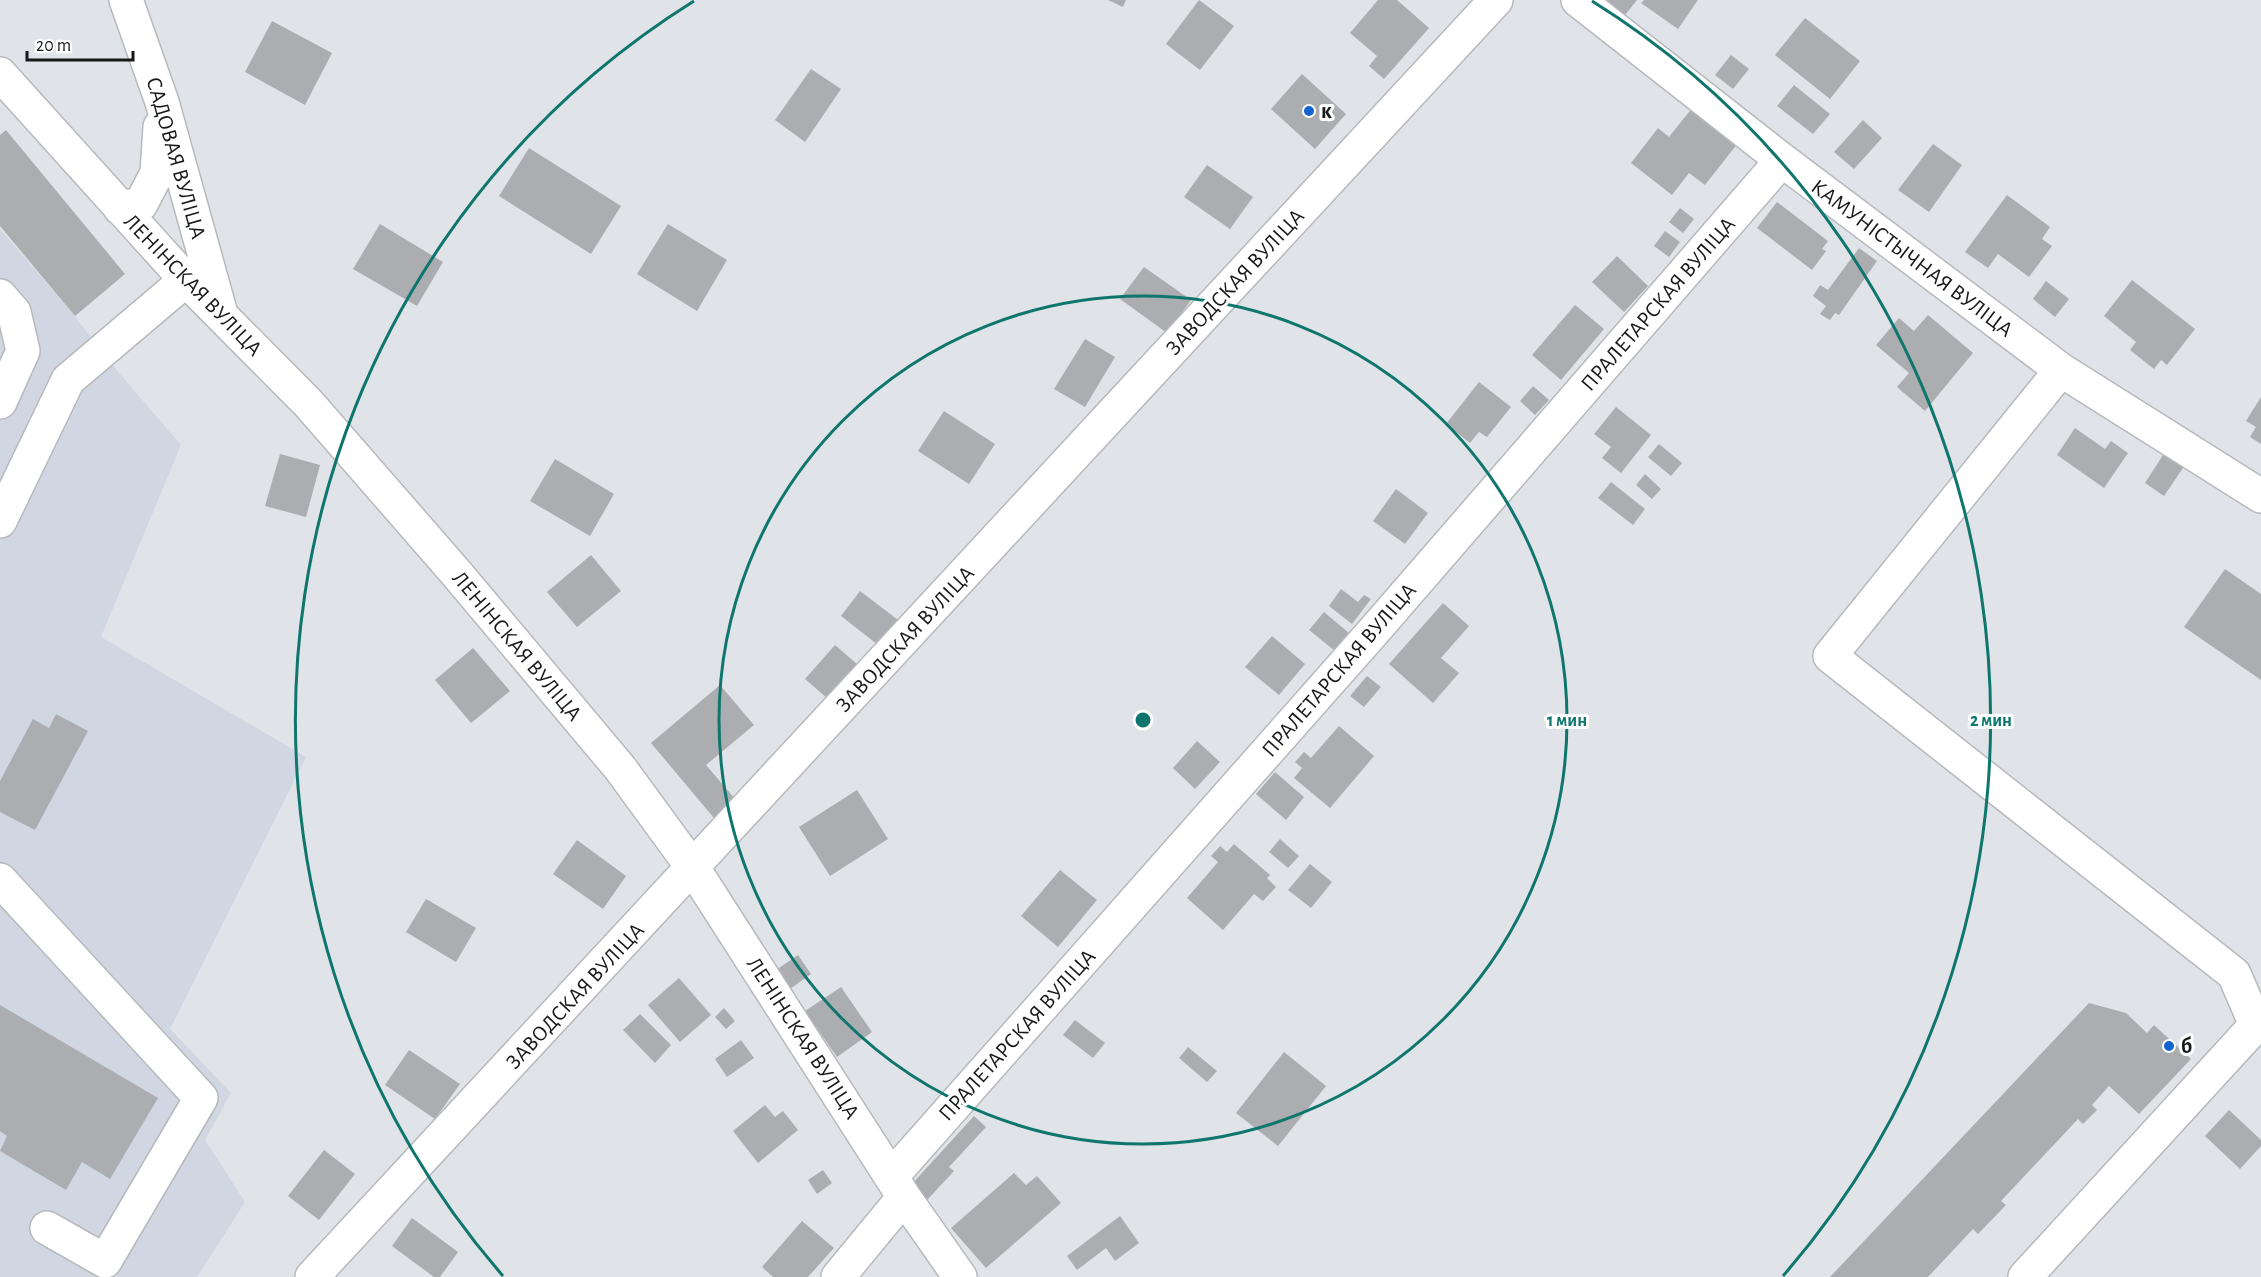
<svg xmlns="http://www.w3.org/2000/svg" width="2261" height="1277" viewBox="0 0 2261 1277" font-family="'Alegreya Sans',sans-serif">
	<rect width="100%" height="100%" fill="#e0e3e7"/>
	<!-- built -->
	<path fill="#d1d7e2" d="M 0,229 L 75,316 L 102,353 L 181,445 L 101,637 L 306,757 L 170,1029 L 231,1093 L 205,1140 L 245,1202 L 197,1277 L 0,1277 Z"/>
	<!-- building -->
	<path fill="#abadb1" d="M 1108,0 L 1126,0 L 1123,7 Z
		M 1199,0 L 1234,26 L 1200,70 L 1166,44 Z
		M 1378,0 L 1397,0 L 1429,28 L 1384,79 L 1369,66 L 1377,56 L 1350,33 Z
		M 1608,0 L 1637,0 L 1625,15 L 1607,2 Z
		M 1644,0 L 1698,0 L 1678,29 L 1641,3 Z
		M 1805,18 L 1860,61 L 1830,99 L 1775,55 Z
		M 272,21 L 332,53 L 305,105 L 245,72 Z
		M 1731,55 L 1749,69 L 1733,89 L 1715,75 Z
		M 811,69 L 841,89 L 805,142 L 775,120 Z
		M 1302,74 L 1346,114 L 1315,149 L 1271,109 Z
		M 1794,85 L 1830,114 L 1813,134 L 1777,106 Z
		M 1692,108 L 1738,143 L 1705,185 L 1689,173 L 1672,195 L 1631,163 L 1658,128 L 1669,137 Z
		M 1863,120 L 1882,138 L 1854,169 L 1834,152 Z
		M 6,130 L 125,274 L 75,316 L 0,226 L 0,135 Z
		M 1933,144 L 1962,165 L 1929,212 L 1898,190 Z
		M 529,148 L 621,206 L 591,254 L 499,196 Z
		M 1207,165 L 1253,197 L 1230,229 L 1184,197 Z
		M 2007,195 L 2050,227 L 2042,239 L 2052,246 L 2029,277 L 1998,254 L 1988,268 L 1965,252 Z
		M 1777,202 L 1828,241 L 1822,249 L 1826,251 L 1812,270 L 1757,228 Z
		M 1680,208 L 1694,219 L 1683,233 L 1669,222 Z
		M 380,224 L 443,262 L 417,306 L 353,269 Z
		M 668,224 L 727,260 L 697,311 L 637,274 Z
		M 1665,231 L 1680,242 L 1669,257 L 1654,246 Z
		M 1859,248 L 1877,261 L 1839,315 L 1835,313 L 1830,320 L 1820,314 L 1826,306 L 1813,296 L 1820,285 L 1828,290 Z
		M 1617,256 L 1648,286 L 1624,312 L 1592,282 Z
		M 1144,267 L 1191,300 L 1167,333 L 1120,299 Z
		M 2132,280 L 2195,329 L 2167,365 L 2161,360 L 2154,369 L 2130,350 L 2136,342 L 2104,316 Z
		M 2046,281 L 2069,299 L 2055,317 L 2033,299 Z
		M 1575,305 L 1604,329 L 1561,380 L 1532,355 Z
		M 1928,315 L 1973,353 L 1925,411 L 1897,387 L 1909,373 L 1876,345 L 1899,318 L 1914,331 Z
		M 1085,339 L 1115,357 L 1085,407 L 1054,389 Z
		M 1479,382 L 1511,407 L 1487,437 L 1479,432 L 1470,443 L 1446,424 Z
		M 1533,386 L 1549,400 L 1535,415 L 1520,401 Z
		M 2261,397 L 2261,444 L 2250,437 L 2256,427 L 2246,421 Z
		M 1616,407 L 1651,435 L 1621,473 L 1602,458 L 1611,447 L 1594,434 Z
		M 944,411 L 995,444 L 969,484 L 918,451 Z
		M 2075,428 L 2105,449 L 2111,441 L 2128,453 L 2104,488 L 2057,455 Z
		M 1659,444 L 1682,463 L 1671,476 L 1648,457 Z
		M 2165,452 L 2185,465 L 2164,496 L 2145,483 Z
		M 280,454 L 320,465 L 306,517 L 265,506 Z
		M 555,459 L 614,494 L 590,536 L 530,501 Z
		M 1645,474 L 1661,489 L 1652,499 L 1636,485 Z
		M 1611,482 L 1645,509 L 1633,525 L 1598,498 Z
		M 1396,489 L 1428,513 L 1405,544 L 1373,521 Z
		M 591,555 L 621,591 L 577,627 L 547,592 Z
		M 2225,569 L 2261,594 L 2261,680 L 2184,627 Z
		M 1341,589 L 1358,602 L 1364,595 L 1371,599 L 1352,624 L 1329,606 Z
		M 860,591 L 902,623 L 882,648 L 841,616 Z
		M 1443,603 L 1469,626 L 1441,658 L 1459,673 L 1433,703 L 1389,664 Z
		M 1324,612 L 1349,633 L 1335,651 L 1309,630 Z
		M 1272,636 L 1305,664 L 1279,695 L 1245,667 Z
		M 835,645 L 865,671 L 835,705 L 805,679 Z
		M 473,648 L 510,691 L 471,723 L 435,680 Z
		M 1367,676 L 1381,687 L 1364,707 L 1350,696 Z
		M 720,685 L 754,725 L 706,765 L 736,800 L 714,818 L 651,743 Z
		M 56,714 L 88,731 L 35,830 L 0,812 L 0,781 L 33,719 L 49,728 Z
		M 1339,726 L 1374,756 L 1330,808 L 1294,778 L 1302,768 L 1295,762 L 1304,752 L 1311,758 Z
		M 1197,741 L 1220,762 L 1195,789 L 1173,768 Z
		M 1275,772 L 1304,797 L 1286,820 L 1256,794 Z
		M 857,790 L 888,839 L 830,876 L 799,827 Z
		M 1280,839 L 1299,856 L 1288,868 L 1269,852 Z
		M 577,840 L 626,876 L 603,909 L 553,874 Z
		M 1234,844 L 1270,875 L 1267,878 L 1276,887 L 1263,901 L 1254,894 L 1223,930 L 1187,898 L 1218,862 L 1211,856 L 1220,846 L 1227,852 Z
		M 1310,864 L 1332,882 L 1311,908 L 1288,890 Z
		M 1060,870 L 1097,900 L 1058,947 L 1021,916 Z
		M 426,899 L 476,928 L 456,962 L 406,932 Z
		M 798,955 L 811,974 L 790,989 L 776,970 Z
		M 679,978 L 711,1015 L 680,1042 L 648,1005 Z
		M 841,987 L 872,1032 L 837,1057 L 805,1011 Z
		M 2089,1003 L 2126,1013 L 2147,1033 L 2154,1025 L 2191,1059 L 2139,1114 L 2109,1086 L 2092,1105 L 2097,1110 L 2083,1124 L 2078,1119 L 2001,1201 L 2006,1205 L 1978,1234 L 1973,1229 L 1928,1277 L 1830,1277 Z
		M 0,1005 L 158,1098 L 110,1179 L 82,1162 L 66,1190 L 0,1151 L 7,1136 L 0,1131 Z
		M 724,1008 L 735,1021 L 726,1029 L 715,1017 Z
		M 640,1014 L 671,1045 L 655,1063 L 623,1030 Z
		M 1075,1020 L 1105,1043 L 1093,1058 L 1063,1035 Z
		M 741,1040 L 754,1058 L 727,1077 L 715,1059 Z
		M 1188,1047 L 1217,1071 L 1207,1082 L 1179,1058 Z
		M 409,1050 L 460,1084 L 435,1119 L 385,1085 Z
		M 1284,1052 L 1326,1086 L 1278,1146 L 1236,1113 Z
		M 765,1105 L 775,1117 L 783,1111 L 798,1130 L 758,1163 L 733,1131 Z
		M 2229,1110 L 2261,1140 L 2261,1146 L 2240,1169 L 2205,1136 Z
		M 974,1116 L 986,1127 L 949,1167 L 954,1171 L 927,1200 L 911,1185 Z
		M 324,1150 L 355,1174 L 319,1220 L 288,1196 Z
		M 823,1170 L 832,1183 L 817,1194 L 808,1180 Z
		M 1014,1173 L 1026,1185 L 1037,1176 L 1061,1203 L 986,1268 L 951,1228 Z
		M 1120,1216 L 1139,1243 L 1115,1261 L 1106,1248 L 1077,1270 L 1067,1256 Z
		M 412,1218 L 458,1252 L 440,1277 L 434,1277 L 392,1246 Z
		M 802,1221 L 834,1248 L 808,1277 L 773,1277 L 762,1267 Z"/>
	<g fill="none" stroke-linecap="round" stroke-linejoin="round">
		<!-- minor casing -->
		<g stroke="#b7b9bd" stroke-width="36">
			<path id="minor" d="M 126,0 L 162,102 L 221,314
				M 1578,0 L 1782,160 L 2061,370 L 2261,496
				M 0,74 L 186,280 L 309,404 L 457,574 L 620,768 L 693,868 L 904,1197 L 960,1277
				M 120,208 L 141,204 L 157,173 L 160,127
				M 0,296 L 14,312 L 23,351 L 0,402
				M 0,521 L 68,380 L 186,280
				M 0,880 L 201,1098 L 105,1261 L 47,1228
				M 891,1177 L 1373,632 L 1782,160
				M 312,1277 L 1496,0
				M 838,1277 L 904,1197
				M 2025,1277 L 2256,1025 L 2234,974 L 1830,656 L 2061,370"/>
		</g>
		<!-- minor -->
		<use href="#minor" stroke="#fff" stroke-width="33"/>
	</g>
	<!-- distance rings -->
	<g fill="none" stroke="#0f766e" stroke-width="3">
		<circle cx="1143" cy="720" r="424"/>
		<path d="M503 1276A848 848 0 0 1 694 1M1592 1A848 848 0 0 1 1783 1276"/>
	</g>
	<!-- markers -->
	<g fill="#1163cd" stroke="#fff" stroke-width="2">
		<circle cx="1309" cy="111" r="6"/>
		<circle cx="2169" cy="1046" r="6"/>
	</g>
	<g text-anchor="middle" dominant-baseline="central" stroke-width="6" stroke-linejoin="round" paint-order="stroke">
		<!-- poi labels -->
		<g font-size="22" font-weight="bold" fill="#171819" stroke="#fff" text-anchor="start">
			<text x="1321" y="111">к</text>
			<text x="2181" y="1046">б</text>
		</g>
		<!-- street labels -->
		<g font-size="22" fill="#171819" stroke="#fff">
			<text transform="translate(176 158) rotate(74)">САДОВАЯ ВУЛІЦА</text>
			<text transform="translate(1912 258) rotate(37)">КАМУНІСТЫЧНАЯ ВУЛІЦА</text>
			<text transform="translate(1235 282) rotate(-47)">ЗАВОДСКАЯ ВУЛІЦА</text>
			<text transform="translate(193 285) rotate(46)">ЛЕНІНСКАЯ ВУЛІЦА</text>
			<text transform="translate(1658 304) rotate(-49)">ПРАЛЕТАРСКАЯ ВУЛІЦА</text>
			<text transform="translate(905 639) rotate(-47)">ЗАВОДСКАЯ ВУЛІЦА</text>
			<text transform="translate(517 646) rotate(50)">ЛЕНІНСКАЯ ВУЛІЦА</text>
			<text transform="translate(1339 670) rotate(-49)">ПРАЛЕТАРСКАЯ ВУЛІЦА</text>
			<text transform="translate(575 996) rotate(-47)">ЗАВОДСКАЯ ВУЛІЦА</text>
			<text transform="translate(1017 1035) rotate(-48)">ПРАЛЕТАРСКАЯ ВУЛІЦА</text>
			<text transform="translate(803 1038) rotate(57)">ЛЕНІНСКАЯ ВУЛІЦА</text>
		</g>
	</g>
	<circle cx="1143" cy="720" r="9" fill="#0f766e" stroke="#fff" stroke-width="3"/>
	<g font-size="18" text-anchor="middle" font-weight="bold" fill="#0f766e" stroke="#fff" stroke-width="6" stroke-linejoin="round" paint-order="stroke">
		<text x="1567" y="726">1 мин</text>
		<text x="1991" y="726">2 мин</text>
	</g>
	<!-- scale -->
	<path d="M27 51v9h106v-9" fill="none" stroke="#171819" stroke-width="3"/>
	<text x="36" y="51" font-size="18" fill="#171819" stroke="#ffffff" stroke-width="4.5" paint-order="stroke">20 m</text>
</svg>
